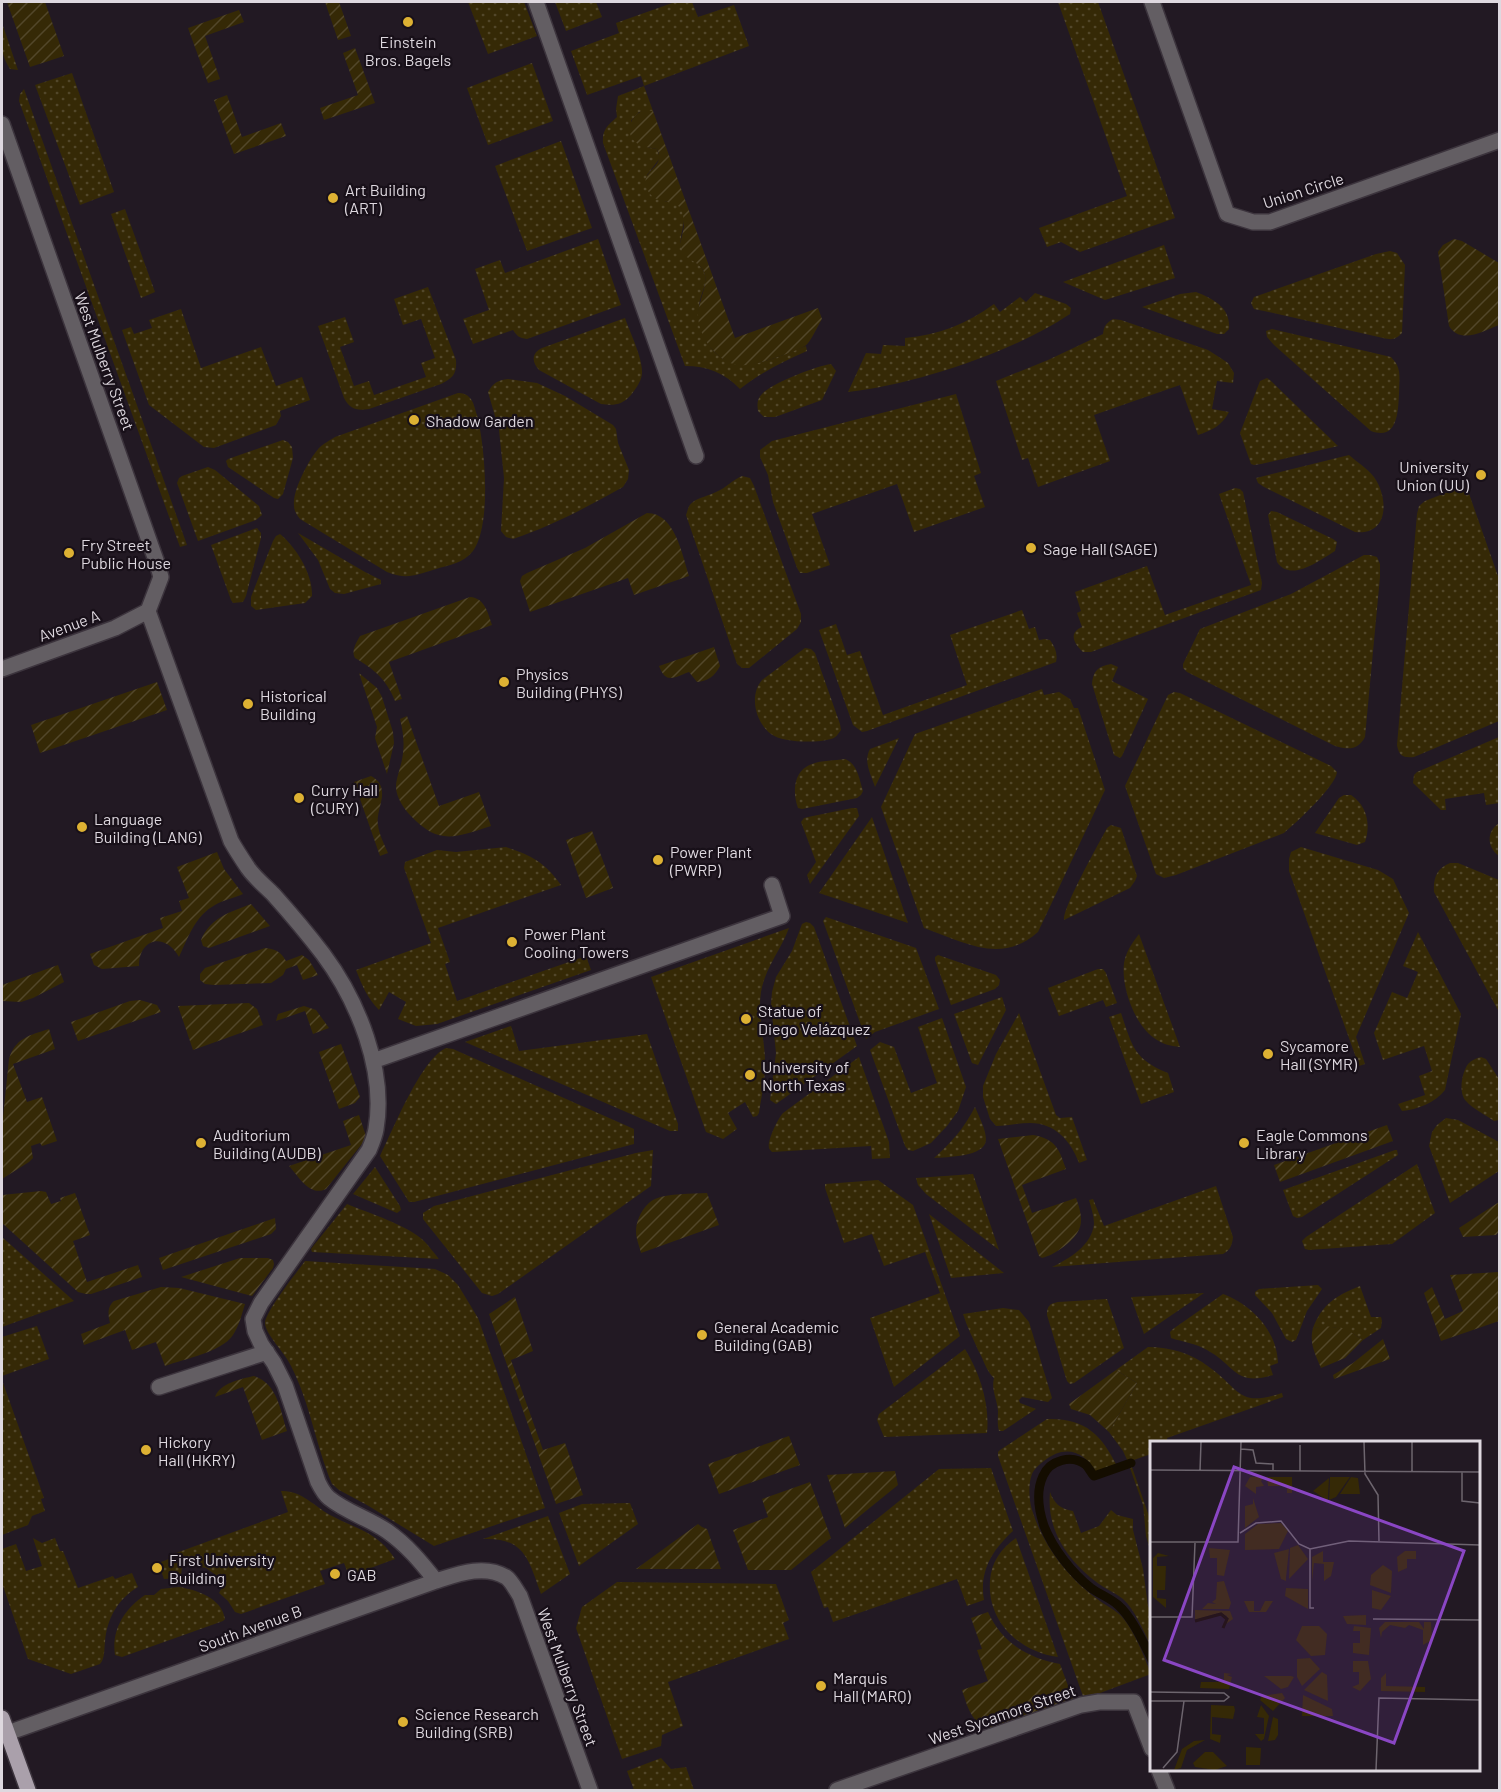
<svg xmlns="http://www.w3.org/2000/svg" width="1501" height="1792" viewBox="0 0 1501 1792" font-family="Barlow,sans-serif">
	<defs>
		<pattern id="grass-dots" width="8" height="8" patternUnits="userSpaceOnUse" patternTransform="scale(1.5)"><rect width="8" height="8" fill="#352906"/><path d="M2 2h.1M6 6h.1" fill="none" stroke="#52472a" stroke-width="1.8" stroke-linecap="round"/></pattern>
		<pattern id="garden-furrows" width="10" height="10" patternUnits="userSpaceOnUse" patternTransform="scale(1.5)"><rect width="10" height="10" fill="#352906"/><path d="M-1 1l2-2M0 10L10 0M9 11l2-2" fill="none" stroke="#52472a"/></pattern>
	</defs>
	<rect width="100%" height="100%" fill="#221923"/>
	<!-- grass -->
	<path fill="url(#grass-dots)" d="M 468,2 L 524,2 L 537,36 L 488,54 Z
		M 555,2 L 596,2 L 602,17 L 566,31 Z
		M 675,2 L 692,2 L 698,17 L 734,5 L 749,46 L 644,86 L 653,111 L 639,112 L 631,121 L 647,147 L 657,149 L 660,158 L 647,175 L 647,186 C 651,191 658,199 664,201 C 670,203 676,201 681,208 C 689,220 679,232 681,244 C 683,261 701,259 705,275 C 707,286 700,295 699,306 C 698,318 702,332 707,342 C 731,382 773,358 806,346 L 807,351 C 783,362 761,372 740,389 C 725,373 707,366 685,366 L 603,143 C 602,130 607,126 617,117 L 616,109 L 618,96 L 644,86 L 641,76 L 587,95 L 571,51 L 619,33 L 616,23 Z
		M 1058,2 L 1098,2 L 1175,218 L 1080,252 L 1061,242 L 1047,247 L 1039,228 L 1127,196 Z
		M 2,23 L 18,70 L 10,69 C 0,54 1,41 2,23 Z
		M 532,63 L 553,121 L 488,145 L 467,88 Z
		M 72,73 L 114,192 L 80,205 L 35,85 Z
		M 24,89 L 187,545 L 180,547 L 19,101 L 20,94 Z
		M 561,141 L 592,228 L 527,251 L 495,166 Z
		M 125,209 L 155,292 L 141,298 L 111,214 Z
		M 598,239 L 621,305 L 527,339 C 519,338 517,336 513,330 L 473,344 L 463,319 L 489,310 L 475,269 L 500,260 L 505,273 Z
		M 1164,245 L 1175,278 L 1105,300 L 1063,282 Z
		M 1390,251 L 1397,253 L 1405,265 L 1402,333 C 1395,340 1392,340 1383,338 L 1264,311 L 1254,309 L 1251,303 L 1254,297 L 1376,254 Z
		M 428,287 L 456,360 C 457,374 453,378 441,384 L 369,409 C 356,411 350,409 344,398 L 318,326 L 345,317 L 354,342 L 340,347 L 354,386 L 369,381 L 374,395 L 426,377 L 421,363 L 435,358 L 421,319 L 403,325 L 394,299 Z
		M 1196,292 C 1214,299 1231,308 1229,329 L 1224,334 L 1217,334 L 1142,307 L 1180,294 Z
		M 1035,293 L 1066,304 L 1071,308 L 1070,314 C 1013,352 917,384 848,392 L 866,353 L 881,354 L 883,345 L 905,346 L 905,338 C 938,335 967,324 994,304 L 1000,312 L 1020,297 L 1026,302 Z
		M 181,309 L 201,368 L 261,347 L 276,386 L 302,377 L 310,400 L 280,411 L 281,416 L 276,425 L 214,448 L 204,447 L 149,405 L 122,330 L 131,327 L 134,334 L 152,328 L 149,320 Z
		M 625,318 C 630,333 643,358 642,374 C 641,382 636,388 631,395 C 622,405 614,406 601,404 L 539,370 C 531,361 532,353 542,348 Z
		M 1113,319 L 1121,320 L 1208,350 L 1219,357 L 1228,363 L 1234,373 L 1233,383 L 1217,381 L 1212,409 L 1229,412 C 1222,426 1212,430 1198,435 L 1180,385 L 1094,415 L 1110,461 L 1038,487 L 1028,458 L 1022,460 L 996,381 L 1048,360 L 1103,334 C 1104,326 1106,323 1113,319 Z
		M 1272,329 L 1391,357 C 1393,360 1396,362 1397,365 C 1401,373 1399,384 1399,394 C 1398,411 1398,441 1371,431 L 1274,345 L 1267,337 L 1266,331 Z
		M 831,364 L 836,371 L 822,400 L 775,417 L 764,417 L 758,411 C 757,404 757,399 762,394 C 772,383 816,366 831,364 Z
		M 1267,378 L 1270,380 L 1338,446 L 1261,464 L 1254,465 L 1251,464 L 1240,433 L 1260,381 Z
		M 508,379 L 537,383 L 565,396 L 613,425 L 616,429 L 618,443 L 629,470 L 628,479 L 623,487 C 587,507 552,526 513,539 L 506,537 L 501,531 L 504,478 L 499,430 L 488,392 C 493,383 498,380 508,379 Z
		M 458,393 C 462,393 467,394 470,398 C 474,402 475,410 477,415 C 485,446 492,525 473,551 C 464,563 449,565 436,569 C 415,575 408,580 387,572 L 300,519 C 297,515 294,511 294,506 C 292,491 309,459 319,448 C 323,444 330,440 335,437 Z
		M 956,394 L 981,473 L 974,476 L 985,507 L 914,532 L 897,484 L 812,514 L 830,565 L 807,573 L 800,573 L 797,568 L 773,502 L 768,475 L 760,457 L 760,450 L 772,441 Z
		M 283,440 L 288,442 L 292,447 L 293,458 L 283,494 L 278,499 L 274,498 L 228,467 L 226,461 L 228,459 Z
		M 1349,455 C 1357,462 1367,468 1374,477 C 1389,498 1389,536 1355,532 L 1264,487 L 1258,483 L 1256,478 Z
		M 208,467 L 215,470 L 259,506 L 262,515 L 256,520 L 198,541 L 177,483 L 179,478 L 182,476 Z
		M 742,476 L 750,478 L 754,486 L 801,614 L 801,622 L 797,629 L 749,668 L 742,668 L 737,664 L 686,515 C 688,510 688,505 693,502 C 699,497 709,496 716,492 C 726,488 732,480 742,476 Z
		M 1466,485 L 1499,579 L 1499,721 L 1414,757 C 1403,758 1399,756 1397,745 L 1417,514 L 1419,506 L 1425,501 Z
		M 1235,488 L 1240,489 L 1243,492 L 1262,583 L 1261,590 L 1091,652 L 1083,652 C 1074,644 1068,633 1082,627 L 1077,613 L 1081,611 L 1075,592 L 1147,566 L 1165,615 L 1251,585 L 1219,494 Z
		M 1271,511 L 1277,512 L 1333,539 L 1337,542 L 1335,551 C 1320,560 1291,583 1277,562 L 1268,515 Z
		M 257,528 L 261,533 L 261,538 L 246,596 L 243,602 L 233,603 L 231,600 L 211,545 Z
		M 298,533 L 365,572 L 381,580 L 381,584 L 344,594 L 335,593 L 330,589 L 318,560 Z
		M 280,534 C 296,547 313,574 312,596 L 305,603 L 256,610 L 251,606 L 251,597 L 273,541 L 276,536 Z
		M 1364,555 L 1370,555 L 1377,557 L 1380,564 L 1380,577 L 1365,737 C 1358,750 1349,750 1335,746 L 1187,672 L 1183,668 L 1183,664 L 1200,629 L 1291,594 Z
		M 1022,610 L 1029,629 L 1035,627 L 1039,640 L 1045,639 L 1050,640 C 1055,647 1058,654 1056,662 L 867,731 L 862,732 L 853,725 L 819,630 L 836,624 L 847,655 L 860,651 L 883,715 L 967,685 L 950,635 Z
		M 805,648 L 811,649 L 815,653 L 840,724 L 841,730 C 838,734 836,738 831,739 C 818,743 782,743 771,734 C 755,722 749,695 762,680 Z
		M 1111,664 L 1118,667 L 1112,681 L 1148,699 L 1122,756 L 1120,758 L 1114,755 L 1092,684 C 1093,671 1098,666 1111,664 Z
		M 1042,689 L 1044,695 L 1059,692 L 1070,699 L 1074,708 L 1078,708 L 1105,790 L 1038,932 C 1001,965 964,942 924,928 L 881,807 L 915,734 Z
		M 1174,692 L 1180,693 L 1331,766 L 1337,772 C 1336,786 1296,823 1284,833 L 1176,875 L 1164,878 L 1156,874 L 1125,786 L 1168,695 Z
		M 1499,737 L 1499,803 L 1486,805 L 1484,793 L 1445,799 L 1446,810 L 1441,810 L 1413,783 L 1414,775 L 1417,772 Z
		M 899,738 L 875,787 C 871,774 863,762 870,749 Z
		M 845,759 C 858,764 859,779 863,791 L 861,795 L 857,798 L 802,809 L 798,808 C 793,795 793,775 806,767 C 816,760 833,761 845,759 Z
		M 1344,795 L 1351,795 C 1367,806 1371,824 1365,842 L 1357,845 L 1315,833 L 1339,798 Z
		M 852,808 L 857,808 L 859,816 L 810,884 L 807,875 L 816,862 L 801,822 L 804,818 L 808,817 Z
		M 872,817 L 908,923 L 819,893 Z
		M 1499,823 L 1499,856 C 1487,847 1486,832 1499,823 Z
		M 1111,825 L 1121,828 L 1137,876 L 1135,881 L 1130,888 L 1064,920 C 1063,907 1098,845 1107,828 Z
		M 506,847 C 531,855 546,863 561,885 L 438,928 L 450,962 L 445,964 L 457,1001 L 586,956 L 591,970 L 437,1024 L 416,1026 L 398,1019 L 406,1002 L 389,992 L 379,1010 C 367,998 362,985 356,970 L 431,943 L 404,868 L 405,862 L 437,850 L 456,852 Z
		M 1301,847 L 1378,870 L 1393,879 L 1409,913 L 1356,1037 L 1365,1064 L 1359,1066 L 1289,871 L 1289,859 L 1291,852 Z
		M 1450,863 L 1458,863 L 1499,880 L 1499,1012 L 1434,892 C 1433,878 1437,868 1450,863 Z
		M 826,917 L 916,948 L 939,1009 L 875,1032 L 866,1039 L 823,921 Z
		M 806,922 L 810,923 L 814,927 L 857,1046 L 776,1104 L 770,1100 L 776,1053 L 771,1005 L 772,992 L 776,977 L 792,951 L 802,924 Z
		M 789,928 C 781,950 765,968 761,992 C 757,1017 766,1042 765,1067 C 765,1082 761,1098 759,1113 L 757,1116 L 753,1117 L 745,1102 L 728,1113 L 737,1129 L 723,1139 L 706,1132 L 651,977 Z
		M 1418,932 L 1461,1014 L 1445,1090 C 1436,1102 1417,1110 1402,1111 L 1398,1104 L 1425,1095 L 1419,1076 L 1432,1071 L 1424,1046 L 1383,1060 L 1374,1033 L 1392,992 L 1407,998 L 1418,972 L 1403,966 Z
		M 1139,934 L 1180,1047 C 1170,1046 1162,1044 1154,1038 C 1134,1024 1121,986 1124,963 C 1126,952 1132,943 1139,934 Z
		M 938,955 L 996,975 L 1000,980 L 999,985 L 995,989 L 951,1005 L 935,960 L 935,957 Z
		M 1098,969 L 1103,969 L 1106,973 L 1117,1003 L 1106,1007 L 1103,1000 L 1059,1016 L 1048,988 Z
		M 1002,997 L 1006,1010 L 978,1065 L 972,1063 L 954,1014 Z
		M 1019,1013 L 1056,1115 L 1060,1118 L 1072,1117 L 1087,1160 L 1079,1163 C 1071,1141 1055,1123 1030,1123 C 1019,1123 1007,1126 996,1126 L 990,1119 L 983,1097 L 983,1086 L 996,1054 Z
		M 1121,1013 C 1132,1045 1133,1059 1168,1073 L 1174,1092 L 1141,1104 L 1109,1017 Z
		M 942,1018 L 966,1087 L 958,1111 L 947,1126 L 931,1143 L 913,1151 L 908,1150 L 905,1146 L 870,1050 L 880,1042 L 894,1047 L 911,1093 L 937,1083 L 918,1027 Z
		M 511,1026 L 519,1051 L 647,1034 L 678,1124 L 678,1131 L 670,1131 L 465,1042 Z
		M 446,1048 L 453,1049 L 634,1129 L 634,1144 L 414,1202 L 409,1202 L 380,1156 C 393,1130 421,1059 446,1048 Z
		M 859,1057 L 889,1142 L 890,1158 L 872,1159 L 871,1146 L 772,1152 C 771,1151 769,1149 769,1148 C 767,1141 778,1118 783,1113 Z
		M 1481,1057 L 1486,1059 L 1499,1079 L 1499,1120 L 1494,1121 C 1486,1115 1473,1109 1466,1101 C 1458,1093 1462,1072 1468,1064 C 1472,1060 1476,1058 1481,1057 Z
		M 975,1107 C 979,1117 986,1129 986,1140 C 985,1157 947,1157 934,1158 C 952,1142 964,1128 975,1107 Z
		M 1446,1118 L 1458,1120 L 1499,1142 L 1499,1171 L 1450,1203 L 1429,1146 L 1432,1132 L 1437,1125 Z
		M 653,1150 L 651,1186 L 498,1294 L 492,1296 L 482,1293 L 423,1219 L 423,1213 L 434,1206 L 636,1153 Z
		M 1395,1150 L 1397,1150 L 1398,1155 L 1302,1217 L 1297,1218 L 1293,1216 L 1283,1190 Z
		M 1417,1164 L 1435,1213 L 1392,1244 L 1309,1250 L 1305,1249 L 1302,1241 L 1306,1237 Z
		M 375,1167 L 400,1206 L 401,1210 L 397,1213 L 353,1194 Z
		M 973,1174 L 999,1250 L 926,1194 L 918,1185 L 916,1178 Z
		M 878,1180 L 913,1205 L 960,1336 L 894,1387 L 870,1318 L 940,1293 L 925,1252 L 884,1266 L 872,1234 L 844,1243 L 825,1188 L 825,1184 Z
		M 1216,1186 L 1233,1237 C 1232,1246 1230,1250 1223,1254 L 1052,1267 C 1069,1259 1092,1245 1094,1224 C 1094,1216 1091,1207 1089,1200 L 1093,1199 L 1104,1226 Z
		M 347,1204 C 368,1213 408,1225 424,1241 C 429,1246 434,1253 439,1259 L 312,1252 L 311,1249 L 314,1245 Z
		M 929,1214 L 1004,1273 L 951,1278 Z
		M 2,1237 L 74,1301 L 2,1327 Z
		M 305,1261 L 435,1269 L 448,1275 L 458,1285 L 478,1318 L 545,1508 L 434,1546 L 367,1505 L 339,1490 L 332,1484 C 316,1446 310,1403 291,1366 C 286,1354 265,1334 265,1323 C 265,1312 297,1272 305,1261 Z
		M 1318,1285 L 1322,1289 L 1307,1311 L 1296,1340 L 1292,1342 L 1286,1339 L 1272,1313 L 1255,1295 L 1255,1292 L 1259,1289 Z
		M 1360,1286 L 1371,1317 L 1381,1317 L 1382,1321 L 1381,1328 L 1363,1340 C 1347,1328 1333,1325 1313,1328 C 1322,1304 1337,1295 1360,1286 Z
		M 1204,1293 L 1144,1334 L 1131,1297 Z
		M 1223,1294 C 1252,1305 1277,1331 1278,1363 L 1270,1366 L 1273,1375 C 1235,1387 1236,1366 1207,1350 C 1195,1343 1183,1342 1171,1338 L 1170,1332 L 1173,1329 Z
		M 1107,1299 L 1124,1348 L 1074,1383 L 1070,1384 L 1067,1381 L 1065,1375 L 1047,1315 C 1047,1306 1049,1304 1058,1302 Z
		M 1003,1308 L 1019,1310 L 1029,1322 L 1052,1398 L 1048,1402 L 1022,1397 L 1019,1400 L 1020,1403 L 1036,1409 L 1003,1431 L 999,1431 C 997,1424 998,1418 998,1411 C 997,1399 991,1389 994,1378 C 986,1371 984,1360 978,1350 C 973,1338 967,1327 963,1314 Z
		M 37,1326 L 49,1359 L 2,1376 L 2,1337 Z
		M 1148,1347 C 1170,1347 1191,1353 1209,1367 C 1240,1389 1238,1408 1282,1393 L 1283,1397 L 1167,1438 L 1168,1442 L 1152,1442 L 1151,1454 L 1128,1462 L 1123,1451 L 1109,1432 L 1137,1383 L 1116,1370 Z
		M 965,1349 C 980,1373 990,1405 987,1433 L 884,1437 L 877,1420 L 879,1414 Z
		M 2,1380 L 44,1498 L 41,1499 L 45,1511 L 32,1516 L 28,1525 L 2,1535 Z
		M 1047,1419 C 1085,1418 1101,1434 1117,1466 L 1096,1473 C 1085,1451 1065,1444 1044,1461 C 1040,1464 1034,1469 1032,1474 C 1028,1485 1029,1499 1032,1510 C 1043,1545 1067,1577 1096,1598 C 1103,1604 1112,1608 1119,1614 C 1133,1627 1144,1656 1151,1674 L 1084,1699 L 998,1456 L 998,1452 L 1000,1450 Z
		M 1132,1467 L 1151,1522 L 1151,1553 L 1146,1536 L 1143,1505 L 1130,1468 Z
		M 991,1468 L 1013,1531 C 992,1550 979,1572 984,1600 L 967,1606 L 957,1579 L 833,1622 L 828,1607 L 824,1608 L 811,1572 L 939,1469 Z
		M 281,1491 C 301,1490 314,1506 330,1515 C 356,1529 378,1532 395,1559 L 349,1576 L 344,1563 L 320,1571 L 325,1584 L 241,1614 L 235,1612 L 228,1601 L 219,1593 L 225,1582 L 206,1568 L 182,1564 L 181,1578 L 164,1579 L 158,1563 L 169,1559 L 168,1556 L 288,1512 Z
		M 1050,1492 C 1054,1503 1060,1509 1073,1511 L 1081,1533 L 1099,1526 L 1111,1510 L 1117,1515 L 1133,1519 L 1133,1530 L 1143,1569 L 1148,1606 L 1151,1613 L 1151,1646 C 1143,1631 1136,1611 1123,1599 C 1116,1593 1107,1590 1099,1584 C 1069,1562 1046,1531 1050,1492 Z
		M 630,1503 L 638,1524 L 579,1566 L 559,1513 L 582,1504 Z
		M 548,1516 L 570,1574 L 541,1594 C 529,1561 525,1537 483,1539 Z
		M 33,1538 L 42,1543 L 55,1538 L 60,1551 L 63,1551 L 78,1588 L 113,1576 L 115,1579 L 132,1573 L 138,1587 C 118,1599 107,1618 105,1642 C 104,1650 105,1658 100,1664 L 71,1674 L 28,1659 L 2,1583 L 2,1549 L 16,1544 L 26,1571 L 42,1566 Z
		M 1016,1538 L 1058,1657 C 1019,1652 987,1621 990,1581 C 991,1563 1001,1548 1016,1538 Z
		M 617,1582 L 776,1584 L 789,1620 L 783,1623 L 789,1639 L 668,1682 L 683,1726 L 662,1735 L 661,1746 L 622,1759 L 576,1628 L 582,1607 Z
		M 179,1587 C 197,1590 222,1598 225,1619 L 223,1621 L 122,1657 L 115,1655 C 111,1630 125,1608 145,1595 L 154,1595 L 161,1589 Z
		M 661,1758 L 671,1769 L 686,1767 L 694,1790 L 634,1790 L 627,1771 Z"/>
	<!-- garden -->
	<path fill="url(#garden-furrows)" d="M 7,2 L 45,2 L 64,56 L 30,67 Z
		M 325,2 L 339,2 L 351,36 L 338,40 Z
		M 239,10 L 244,22 L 205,36 L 220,79 L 208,83 L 188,28 Z
		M 355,48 L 375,103 L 324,120 L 320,108 L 358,95 L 343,53 Z
		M 227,95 L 242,137 L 281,123 L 286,136 L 234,154 L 214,100 Z
		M 644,110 L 653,111 L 735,338 L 818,308 L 822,319 C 818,325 811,342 805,346 C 799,350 770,360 762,362 C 755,364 746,366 739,365 C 717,363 698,336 698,315 C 698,302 707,288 705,275 C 702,262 689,262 683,253 C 678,243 683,235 684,226 C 684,219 683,214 681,208 C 671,199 655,204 648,191 C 637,169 667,169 657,149 C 651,147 644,148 638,144 C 623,135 630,115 644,110 Z
		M 1454,239 L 1462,241 L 1499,263 L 1499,325 C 1483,331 1461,345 1449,326 L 1438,252 L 1443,245 Z
		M 647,513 C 675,513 682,554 689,576 L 634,595 L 628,578 L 530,612 L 520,581 L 522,576 L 527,573 L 585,548 Z
		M 470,597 C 485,598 488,613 492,625 L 389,662 L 402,699 L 395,701 C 387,680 374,669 355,658 C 351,651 356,643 360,636 Z
		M 714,647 L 720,666 C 715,676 708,681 697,682 L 689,672 C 673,678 666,684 659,666 Z
		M 359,673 L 377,688 L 382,697 L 393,732 L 394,743 L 387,774 L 375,738 L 377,727 Z
		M 157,682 L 167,710 L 40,753 L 31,725 Z
		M 407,716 L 439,806 L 479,792 L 491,826 C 456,837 439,846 411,816 C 404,809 396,797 396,787 C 396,780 399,772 401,764 C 405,748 404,735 400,719 Z
		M 371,776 C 393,788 375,809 378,825 C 379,834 384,844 388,853 L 380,856 L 354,782 Z
		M 592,831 L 613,888 L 586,898 L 566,840 Z
		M 217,852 L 224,869 L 243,894 C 234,898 223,900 215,905 C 195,916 188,938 179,957 C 165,932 139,938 139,966 L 102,969 L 94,965 L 90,954 L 163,928 L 160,918 L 182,911 L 179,901 L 189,898 L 177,867 Z
		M 251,904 L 270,926 L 209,948 L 203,946 L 201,940 C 210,918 230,912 251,904 Z
		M 265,948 C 276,949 281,952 286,961 L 302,955 L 309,960 L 318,975 L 303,980 L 297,965 L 286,969 L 283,975 L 271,983 L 214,985 L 205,984 L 200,980 L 200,974 L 205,968 Z
		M 58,965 L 64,982 L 33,998 L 21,1002 L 2,1001 L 2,985 Z
		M 140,1000 L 157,1005 L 161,1012 L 78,1041 L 71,1022 L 130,1001 Z
		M 249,1003 L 257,1009 L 263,1025 L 193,1050 L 178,1006 Z
		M 304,1006 L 316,1010 L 329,1028 L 313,1034 L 305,1011 L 276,1021 L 278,1014 Z
		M 49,1029 L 55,1049 L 13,1064 L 27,1102 L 42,1097 L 57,1141 L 42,1146 L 40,1143 L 31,1146 L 33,1158 L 29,1162 L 2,1179 L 2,1127 L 9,1059 C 15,1038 30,1035 49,1029 Z
		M 341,1044 L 360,1097 L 355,1103 L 339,1109 L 319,1052 Z
		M 359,1115 L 366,1136 L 365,1140 L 326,1189 C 310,1197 299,1177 289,1166 L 351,1145 L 343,1121 Z
		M 1387,1125 L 1393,1141 L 1280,1182 L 1274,1165 Z
		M 1033,1135 C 1056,1139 1059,1149 1066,1169 L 1022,1185 L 1032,1213 L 1076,1198 C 1079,1206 1083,1218 1080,1227 C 1076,1240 1055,1255 1042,1258 L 1039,1256 L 998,1139 Z
		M 41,1191 L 46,1192 L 51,1204 L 61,1201 L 60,1198 L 75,1193 L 90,1235 L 73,1241 L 87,1282 L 138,1265 L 142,1277 L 91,1294 L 86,1294 L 78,1292 L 2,1223 L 2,1195 Z
		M 707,1193 L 719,1225 L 641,1253 C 640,1248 638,1244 637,1239 C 633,1225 642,1205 655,1199 C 668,1193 692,1194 707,1193 Z
		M 1499,1202 L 1499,1232 L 1496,1235 L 1463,1237 L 1459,1228 Z
		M 275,1218 L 276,1229 L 271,1234 L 163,1270 L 159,1258 Z
		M 240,1258 L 268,1258 L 273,1260 L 274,1264 L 273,1268 L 252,1296 L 181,1277 Z
		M 1499,1272 L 1499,1321 L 1441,1341 L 1424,1293 L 1432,1287 L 1445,1319 L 1463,1311 L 1450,1275 Z
		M 161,1287 L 179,1288 L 245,1304 C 242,1314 239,1326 233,1335 C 222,1352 184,1359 165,1366 L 156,1342 L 132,1350 L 125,1330 L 84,1345 L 81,1334 L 110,1323 C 108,1315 107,1307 114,1301 Z
		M 515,1297 L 533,1351 L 511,1360 L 543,1450 L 565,1443 L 583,1495 L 556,1504 L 489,1314 Z
		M 1325,1326 L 1346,1329 L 1363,1340 L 1345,1358 L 1321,1368 C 1315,1354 1309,1343 1313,1328 Z
		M 1383,1339 L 1390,1359 L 1334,1379 L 1333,1375 L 1353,1363 Z
		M 1116,1370 L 1137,1383 L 1109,1432 L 1090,1415 L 1071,1409 L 1069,1404 Z
		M 254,1376 C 278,1384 280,1410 287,1431 L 262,1440 L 243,1387 L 215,1397 C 220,1383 241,1379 254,1376 Z
		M 789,1436 L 800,1465 L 719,1494 L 708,1464 Z
		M 895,1471 L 898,1485 L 845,1528 L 827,1475 Z
		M 810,1482 L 831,1538 L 791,1570 L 748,1570 L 733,1530 L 768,1517 L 762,1499 Z
		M 698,1524 L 702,1527 L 707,1529 L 721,1569 L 636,1569 Z
		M 988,1612 C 1002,1643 1028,1658 1060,1664 L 1074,1702 L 998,1728 C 972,1727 969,1711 962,1690 L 988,1681 L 977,1650 L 982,1649 L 971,1618 Z"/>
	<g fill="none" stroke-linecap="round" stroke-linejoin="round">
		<!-- stream -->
		<path stroke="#140d00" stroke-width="9" d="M 1131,1463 L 1094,1476 C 1091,1473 1089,1468 1086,1465 C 1072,1454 1050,1460 1043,1476 C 1036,1491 1039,1511 1044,1526 C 1053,1549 1072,1573 1091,1588 C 1099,1594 1110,1598 1118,1605 C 1132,1617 1144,1644 1152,1660"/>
		<!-- minor casing -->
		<g stroke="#3c343d" stroke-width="18">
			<path id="minor" d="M 536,2 L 696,456
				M 1152,2 L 1227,214 L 1253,222 L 1270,222 L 1500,140
				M 2,124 L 157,563 L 161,577 L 148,611
				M 148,611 L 231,841 C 236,850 242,859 248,868 C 255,878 265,886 273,894 C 290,913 307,933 323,954 C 358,1001 386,1070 376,1129 C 375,1136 372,1143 369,1150 L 261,1303 L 253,1319 L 255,1331 L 261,1344 L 274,1363 L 285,1385 L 318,1482 C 321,1488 324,1494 329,1498 C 346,1512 368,1518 387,1531 C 407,1545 421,1562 436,1581
				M 2,669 L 115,628 L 148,611
				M 373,1061 L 782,916 L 772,885
				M 159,1387 L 267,1352
				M 2,1735 L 436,1581 C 458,1574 484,1564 506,1577 C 511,1580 516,1590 520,1596 L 590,1790
				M 1159,1770 L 1167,1790
				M 837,1790 L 1081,1705 L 1099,1702 L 1134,1702 L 1152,1749"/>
		</g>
		<!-- major casing -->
		<g stroke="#3c343d" stroke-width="18">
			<path id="major" d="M 2,1718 L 28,1790"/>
		</g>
		<!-- minor -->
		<use href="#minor" stroke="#635e63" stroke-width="15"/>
		<!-- major -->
		<use href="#major" stroke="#aaa0ab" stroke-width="15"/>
	</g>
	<!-- markers -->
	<g fill="#ddb133" stroke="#181019" stroke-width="2">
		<circle cx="408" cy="22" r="6"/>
		<circle cx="333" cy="198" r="6"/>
		<circle cx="414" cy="420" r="6"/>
		<circle cx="1481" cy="475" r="6"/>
		<circle cx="1031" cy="548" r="6"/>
		<circle cx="69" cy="553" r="6"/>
		<circle cx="504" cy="682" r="6"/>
		<circle cx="248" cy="704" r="6"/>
		<circle cx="299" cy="798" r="6"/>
		<circle cx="82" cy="827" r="6"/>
		<circle cx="658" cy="860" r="6"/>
		<circle cx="512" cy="942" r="6"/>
		<circle cx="746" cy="1019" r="6"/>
		<circle cx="1268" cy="1054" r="6"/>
		<circle cx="750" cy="1075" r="6"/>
		<circle cx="201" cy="1143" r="6"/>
		<circle cx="1244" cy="1143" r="6"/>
		<circle cx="702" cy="1335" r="6"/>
		<circle cx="146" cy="1450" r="6"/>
		<circle cx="157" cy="1568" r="6"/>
		<circle cx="335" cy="1574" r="6"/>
		<circle cx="821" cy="1686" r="6"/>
		<circle cx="403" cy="1722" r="6"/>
	</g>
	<g text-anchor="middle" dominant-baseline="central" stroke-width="4.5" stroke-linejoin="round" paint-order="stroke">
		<!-- poi labels -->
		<g font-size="16" fill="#ded8df" stroke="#181019" text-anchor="start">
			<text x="408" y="41" text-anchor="middle">Einstein<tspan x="408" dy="18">Bros. Bagels</tspan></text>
			<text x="345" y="189">Art Building<tspan x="345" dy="18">(ART)</tspan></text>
			<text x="426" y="420">Shadow Garden</text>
			<text x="1469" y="466" text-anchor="end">University<tspan x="1469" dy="18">Union (UU)</tspan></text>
			<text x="81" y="544">Fry Street<tspan x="81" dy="18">Public House</tspan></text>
			<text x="1043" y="548">Sage Hall (SAGE)</text>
			<text x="516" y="673">Physics<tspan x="516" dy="18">Building (PHYS)</tspan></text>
			<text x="260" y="695">Historical<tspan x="260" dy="18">Building</tspan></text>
			<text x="311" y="789">Curry Hall<tspan x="311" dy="18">(CURY)</tspan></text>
			<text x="94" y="818">Language<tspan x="94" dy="18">Building (LANG)</tspan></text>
			<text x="670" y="851">Power Plant<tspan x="670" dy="18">(PWRP)</tspan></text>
			<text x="524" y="933">Power Plant<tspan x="524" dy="18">Cooling Towers</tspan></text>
			<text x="758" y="1010">Statue of<tspan x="758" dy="18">Diego Velázquez</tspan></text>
			<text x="1280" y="1045">Sycamore<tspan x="1280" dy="18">Hall (SYMR)</tspan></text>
			<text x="762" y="1066">University of<tspan x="762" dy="18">North Texas</tspan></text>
			<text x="213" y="1134">Auditorium<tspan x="213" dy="18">Building (AUDB)</tspan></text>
			<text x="1256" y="1134">Eagle Commons<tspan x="1256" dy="18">Library</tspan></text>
			<text x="714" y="1326">General Academic<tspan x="714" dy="18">Building (GAB)</tspan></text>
			<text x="158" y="1441">Hickory<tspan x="158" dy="18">Hall (HKRY)</tspan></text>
			<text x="169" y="1559">First University<tspan x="169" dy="18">Building</tspan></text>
			<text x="347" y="1574">GAB</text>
			<text x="833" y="1677">Marquis<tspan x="833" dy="18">Hall (MARQ)</tspan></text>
			<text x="415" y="1713">Science Research<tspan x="415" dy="18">Building (SRB)</tspan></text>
		</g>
		<!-- street labels -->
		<g font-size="16" fill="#ded8df" stroke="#181019">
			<text transform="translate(1303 190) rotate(-18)">Union Circle</text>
			<text transform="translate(105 361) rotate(70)">West Mulberry Street</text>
			<text transform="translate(69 625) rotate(-20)">Avenue A</text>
			<text transform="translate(250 1628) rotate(-20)">South Avenue B</text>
			<text transform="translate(568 1677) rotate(70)">West Mulberry Street</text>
			<text transform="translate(1002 1714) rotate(-19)">West Sycamore Street</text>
		</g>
	</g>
	<!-- overview -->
	<g transform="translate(1150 1441)">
		<rect width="330" height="330" fill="#221923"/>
		<path d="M 100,36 L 115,36 L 111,40 L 114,45 L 106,46 L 106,53 L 95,45 ZM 117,36 L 142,36 L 142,52 L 137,52 L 137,45 L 118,45 ZM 180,36 L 200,36 L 186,56 L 179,59 ZM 201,36 L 208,37 L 210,53 L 190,53 ZM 179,37 L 178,59 L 177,59 L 163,50 ZM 103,57 L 109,76 L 95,87 L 95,65 L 103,63 ZM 131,82 L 138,90 L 129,108 L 95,109 L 95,93 L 108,83 ZM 148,104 L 158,118 L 139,138 L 140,107 ZM 59,107 L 80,109 L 74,135 L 67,134 L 67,117 L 60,117 ZM 139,108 L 136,137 L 136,140 L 131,138 L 124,112 ZM 173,110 L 173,121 L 184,121 L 181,135 L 174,140 L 174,123 L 164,122 L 162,140 L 162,116 ZM 255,110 L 266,110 L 266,118 L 257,118 L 257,127 L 248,131 L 247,116 ZM 8,112 L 19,115 L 7,116 L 7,125 L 16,125 L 15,149 L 7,149 L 7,157 L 16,158 L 16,167 L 3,156 L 3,117 ZM 233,124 L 242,130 L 241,152 L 220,144 L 221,134 ZM 74,140 L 81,162 L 79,168 L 52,168 L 58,162 L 66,163 L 62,161 L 66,158 L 67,141 ZM 136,147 L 158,148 L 158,168 L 135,155 ZM 222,149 L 241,155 L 231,169 L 222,167 ZM 94,160 L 104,160 L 104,170 L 110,170 L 115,160 L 123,160 L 116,171 L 99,171 ZM 45,169 L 80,170 L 83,178 L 73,185 L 77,175 L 69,172 L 45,179 ZM 216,174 L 216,184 L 197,183 L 193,175 ZM 235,181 L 269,181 L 274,188 L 274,181 L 281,181 L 282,199 L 273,204 L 273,189 L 259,184 L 255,187 L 240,184 L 232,191 L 231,197 L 229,187 ZM 152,185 L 169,185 L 177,193 L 175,214 L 161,215 L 146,199 ZM 204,185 L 221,187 L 219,214 L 203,212 L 203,202 L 210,202 L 210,190 L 203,190 ZM 160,217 L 170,228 L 152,245 L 147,236 L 147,218 ZM 203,220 L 218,220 L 221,238 L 210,250 L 202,246 L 209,243 L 209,231 L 203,231 ZM 172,231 L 177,234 L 178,260 L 154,249 ZM 236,232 L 236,245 L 275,246 L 275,251 L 231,250 L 231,237 ZM 114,235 L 141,235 L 144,236 L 138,246 L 131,248 ZM 132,252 L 135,257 L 123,270 L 110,259 L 112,255 ZM 153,254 L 182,268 L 183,275 L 152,275 ZM 61,264 L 84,265 L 85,269 L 83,278 L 62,276 L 62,293 L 71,294 L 70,302 L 60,298 ZM 55,299 L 37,309 L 31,327 L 24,329 L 32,308 L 44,300 ZM 96,306 L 111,307 L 110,324 L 96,324 ZM 55,311 L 63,311 L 77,325 L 65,329 L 45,326 L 43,322 Z" fill="#352906"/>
		<path d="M 74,232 L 82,233 L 77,234 L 82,236 L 79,248 L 50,247 L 51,241 L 74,241 ZM 111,264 L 119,275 L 114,298 L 111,300 L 105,293 L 114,293 L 114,277 L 107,276 ZM 123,276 L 128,278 L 128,294 L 125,299 L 118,300 Z" fill="#352906"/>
		<path fill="none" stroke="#140d00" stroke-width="3" d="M 45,180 L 71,173 L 77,178 L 73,187"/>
		<path fill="none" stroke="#6d656e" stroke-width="1.5" d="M 214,1 L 215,33 L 228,54 L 229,100M 91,8 L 103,9 L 106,22 L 123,23 L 123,30M 0,29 L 330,31M 50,30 L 51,1M 150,30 L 150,4M 262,31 L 262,1M 312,31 L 312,60 L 330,62M 90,92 L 106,82 L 131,80 L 149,103 L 160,108 L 199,100 L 330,104M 0,101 L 88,101 L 91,1M 160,108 L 160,167 L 164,167M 0,176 L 42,176 L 45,102M 223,178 L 330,179M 0,251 L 74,252 L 79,256 L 74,260 L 0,260M 13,327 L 27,311 L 34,260M 226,329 L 229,257 L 330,259"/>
		<path fill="#8a46c4" fill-opacity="0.15" stroke="#8a46c4" stroke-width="3" d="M 84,26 L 314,110 L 244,302 L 14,219 Z"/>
		<rect width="330" height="330" fill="none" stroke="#ded8df" stroke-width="3"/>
	</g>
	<!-- border -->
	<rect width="1501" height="1792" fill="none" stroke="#ded8df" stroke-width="6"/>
</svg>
